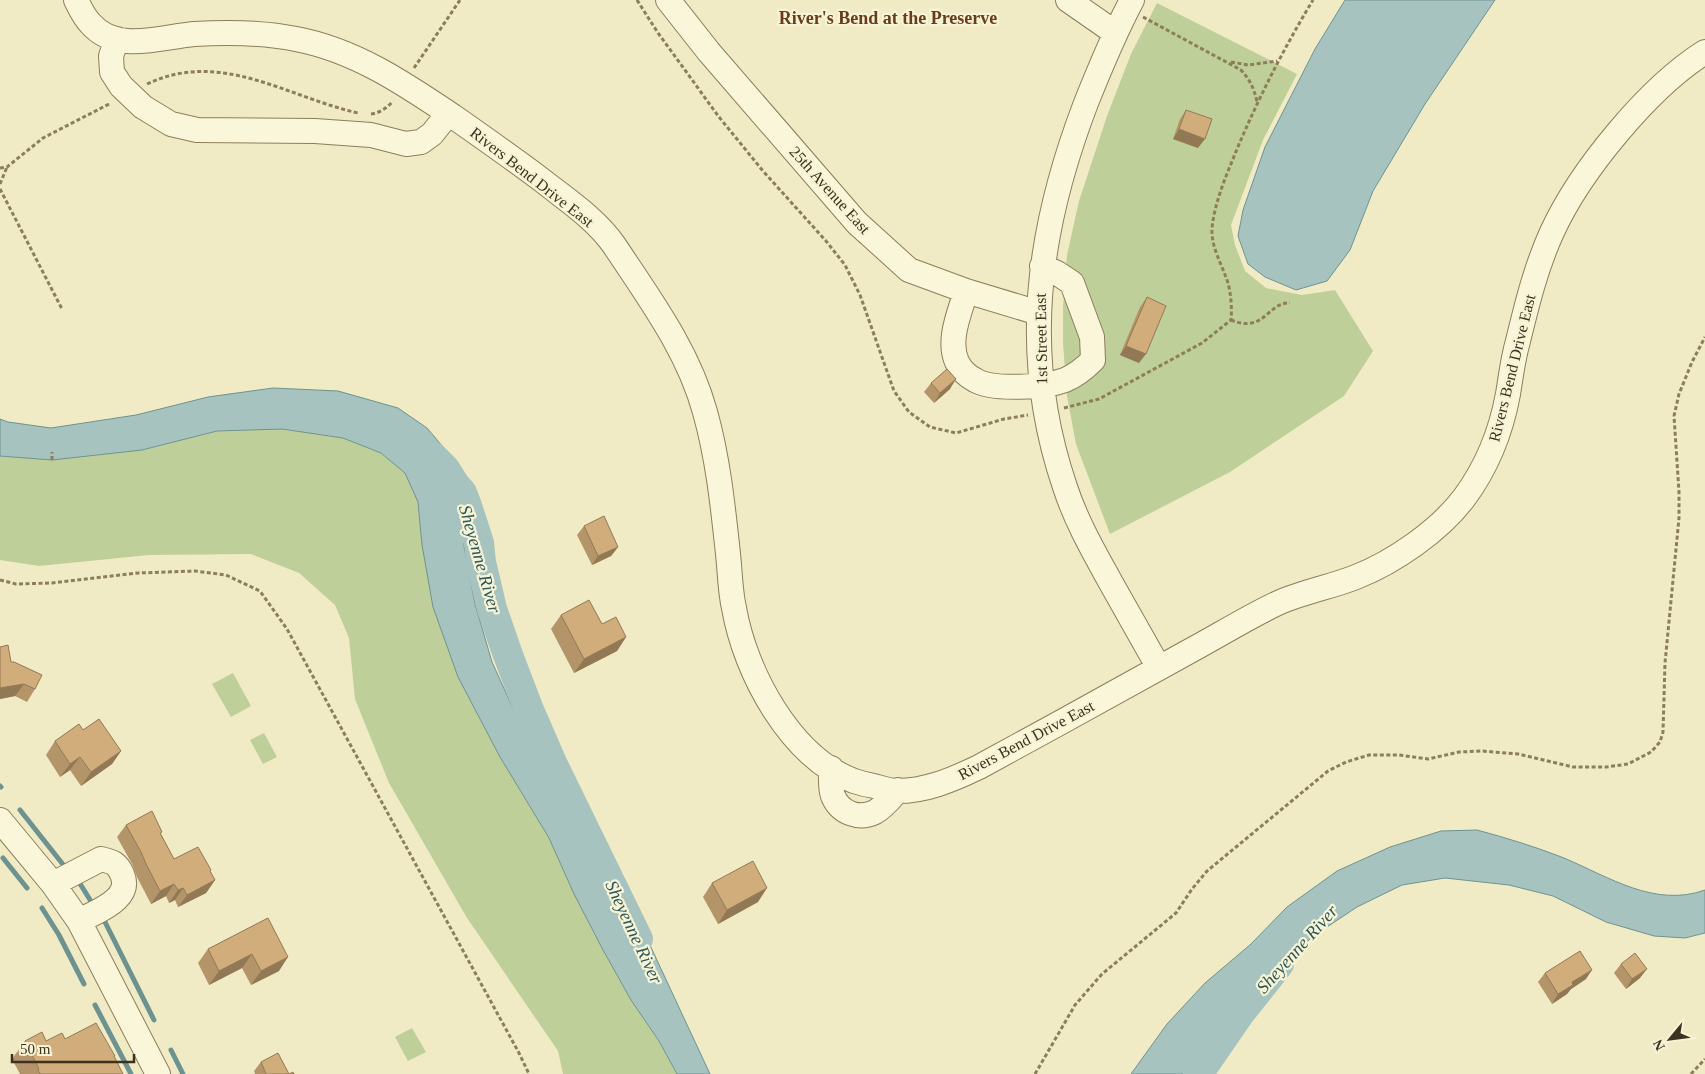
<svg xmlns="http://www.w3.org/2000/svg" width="1705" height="1074" viewBox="0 0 1705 1074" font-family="'Times New Roman',serif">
	<rect width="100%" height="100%" fill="#f0ebc5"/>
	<!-- green -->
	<path fill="#bfcf99" d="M 1157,3 L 1297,74 L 1263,140 L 1231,225 L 1235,245 L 1245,271 L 1266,288 L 1302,295 L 1335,290 L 1373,351 L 1344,396 L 1230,472 L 1110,534 L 1076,444 L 1067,396 L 1063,343 L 1063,307 L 1067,255 L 1079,201 L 1107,116 L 1131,54 Z
		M 282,429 L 343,438 L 381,453 L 405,473 L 418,502 L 422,545 L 500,757 L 549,838 L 574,894 L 603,950 L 631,1000 L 659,1041 L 677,1074 L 563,1074 L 558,1051 L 467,918 L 389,783 L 355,699 L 349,638 L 335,605 L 299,573 L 251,554 L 149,555 L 39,566 L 0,560 L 0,456 L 52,460 L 142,450 L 217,431 Z
		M 233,673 L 251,706 L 231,717 L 212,684 Z
		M 264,733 L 277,757 L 263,764 L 250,740 Z
		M 412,1028 L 426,1052 L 408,1061 L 395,1037 Z"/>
	<!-- water -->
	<path fill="#a7c3c0" stroke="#6d9390" d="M 1345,0 L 1495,0 L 1425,104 L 1373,191 L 1350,250 L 1327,281 L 1296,290 L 1265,277 L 1248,264 L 1238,236 L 1243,210 L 1265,147 L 1315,49 Z
		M 273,388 L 338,391 L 398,408 L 427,428 L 449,454 L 460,495 L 464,546 L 475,604 L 492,662 L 529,744 L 573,825 L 606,882 L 642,928 L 710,1074 L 677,1074 L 659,1041 L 631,1000 L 603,950 L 574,894 L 549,838 L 500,757 L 458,677 L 433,607 L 422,545 L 418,502 L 405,473 L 381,453 L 343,438 L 282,429 L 217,431 L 142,450 L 52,460 L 0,456 L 0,419 L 8,422 L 51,428 L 136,415 L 208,397 Z
		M 1477,830 C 1507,838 1536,847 1564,858 C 1609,877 1655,908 1705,890 L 1705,933 L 1685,938 L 1654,936 L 1606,922 L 1553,896 L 1509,885 L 1445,878 L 1402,885 L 1357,907 L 1312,937 L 1274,973 L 1235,1018 L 1195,1074 L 1131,1074 L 1167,1024 L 1205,983 L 1251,944 L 1287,907 L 1337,871 L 1390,847 L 1441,831 Z"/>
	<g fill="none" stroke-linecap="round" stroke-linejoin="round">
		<!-- stream -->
		<path stroke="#6d9390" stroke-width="5" d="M 0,786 L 1,787
			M 20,810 L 65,867
			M 3,858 L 27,888
			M 79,882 L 92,903
			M 42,908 L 59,935 L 84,984
			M 104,920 L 154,1020
			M 95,1005 L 131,1074
			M 171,1050 L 183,1074"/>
		<!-- river -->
		<path stroke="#a7c3c0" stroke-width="30" d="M 432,456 L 445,469 L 455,485 L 462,493 L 467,506 L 479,543 L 481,562 L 492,609 L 508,655 L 529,710 L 552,763 L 638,939
			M 1198,1074 L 1240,1013 L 1279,964"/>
		<!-- minor casing -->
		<g stroke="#8c7e5a" stroke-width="26">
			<path id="minor" d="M 76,0 C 80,8 84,17 90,23 C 116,54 161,37 194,34 C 229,32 262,32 296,39 C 355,50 405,84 454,117 C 484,138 514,159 543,181 C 567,200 596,219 614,245 C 649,298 688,350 705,412 C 718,458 723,507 728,554 C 730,572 730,591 734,608 C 745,672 790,757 854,781 C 860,783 868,785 874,786 C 881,788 887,790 894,791 C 924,792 952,780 979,767 C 1049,729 1118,691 1188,652 C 1218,636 1248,617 1278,603 C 1302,592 1331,587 1356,577 C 1394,562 1439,531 1464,498 C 1487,467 1501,432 1508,394 C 1511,376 1513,358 1518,341 C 1527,304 1536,267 1552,232 C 1580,171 1648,88 1705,52
				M 668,0 L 709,52 L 857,223 L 909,270 L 966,291 L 1039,313
				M 1068,0 L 1114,32
				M 1132,0 C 1114,34 1100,68 1086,103 C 1037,231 1020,355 1065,487 C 1076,521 1094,552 1111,583 C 1127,611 1143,640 1159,668
				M 117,39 L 111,56 L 112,72 L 121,86 L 143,107 L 171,124 L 197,130 L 315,131 L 371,135 L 406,144 L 421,142 L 432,134 L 448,114
				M 966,291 C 960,312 947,340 957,362 C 961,370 967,376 975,380 C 993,391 1046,387 1065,380 C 1077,375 1085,368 1093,360 L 1092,337 L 1072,283 L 1057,273 L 1042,266
				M 831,768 C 831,777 830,788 833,796 C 840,813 859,820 875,812 C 884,807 891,798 898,790
				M 0,820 L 53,884 L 79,921 L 158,1074
				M 53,884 L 101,859 C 113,862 117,863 122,874 C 133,899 97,911 79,921"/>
		</g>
		<!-- path -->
		<path stroke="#8c7e5a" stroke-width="3" stroke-dasharray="4 2.5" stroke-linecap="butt" d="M 637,0 L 658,33 L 719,117 L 763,171 L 826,241 L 845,265 L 860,295 L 894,391 L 909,412 L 930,427 L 956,433 L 1004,419 L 1028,415
			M 1143,17 L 1241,70 C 1250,80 1254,88 1257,102
			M 1231,62 L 1248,65 L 1277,61
			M 414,68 L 460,0
			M 147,84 C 221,49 287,97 358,113
			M 371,114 C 380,113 388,107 393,101
			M 0,168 L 7,167 L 43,138 L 111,103
			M 0,184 L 7,167
			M 0,189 L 62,309
			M 1231,320 C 1265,334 1267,302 1290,303
			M 1064,408 L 1099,399 L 1202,343 L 1231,320 C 1232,308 1231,294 1228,283 C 1222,264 1211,248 1212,228 C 1215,200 1227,174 1237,149 C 1259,97 1284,48 1313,0
			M 52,460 L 52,452
			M 0,580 L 16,584 L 52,583 L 138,573 L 195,571 L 226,575 L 260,591 L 287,629 L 519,1053 L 529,1074
			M 1035,1074 L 1075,1005 L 1102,974 L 1176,913 L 1192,889 L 1207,871 L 1328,771 L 1346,762 L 1369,755 L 1399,755 L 1428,759 L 1459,752 L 1482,751 L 1518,754 L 1573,767 L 1606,767 L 1628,764 L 1651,752 L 1660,742 L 1663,732 L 1665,663 L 1679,518 L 1679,492 L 1674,416 L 1679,394 L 1692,362 L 1705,337
			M 1691,1074 L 1705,1059"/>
		<!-- minor -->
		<use href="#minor" stroke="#faf6d9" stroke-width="24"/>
	</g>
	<!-- wall -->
	<path fill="#b39569" d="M 1186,110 L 1198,148 L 1173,139 L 1180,119 Z
		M 1147,297 L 1139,363 L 1120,355 L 1140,307 Z
		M 931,383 L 950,389 L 934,403 L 924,392 Z
		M 584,526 L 618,547 L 611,556 L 592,565 L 577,535 Z
		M 561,615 L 602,624 L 626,637 L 617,651 L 574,673 L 551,629 Z
		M 0,647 L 11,662 L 35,689 L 27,702 L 15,696 L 0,699 Z
		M 83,730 L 121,751 L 112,764 L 81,786 L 70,770 L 60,777 L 46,755 L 55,741 Z
		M 126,825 L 161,834 L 174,859 L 211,870 L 210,871 L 215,880 L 206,893 L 178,907 L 175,900 L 169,903 L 166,896 L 151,904 L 137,877 L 132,864 L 117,837 Z
		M 712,883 L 758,902 L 718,924 L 703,897 Z
		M 268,918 L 279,971 L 251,985 L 242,968 L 209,985 L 198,963 L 208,949 Z
		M 1621,964 L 1640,978 L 1626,989 L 1614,973 Z
		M 1545,973 L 1586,979 L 1571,989 L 1567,994 L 1552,1004 L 1538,982 Z
		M 65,1039 L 114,1057 L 123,1074 L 20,1074 L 12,1059 L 25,1041 L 46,1041 Z
		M 261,1062 L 289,1074 L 294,1074 L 255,1074 L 254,1071 Z"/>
	<!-- shaded-wall -->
	<path fill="#927955" d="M 1179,129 L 1205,139 L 1198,148 L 1173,139 Z
		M 1126,346 L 1146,354 L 1139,363 L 1120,355 Z
		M 956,379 L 950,389 L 934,403 L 940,393 Z
		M 618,547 L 611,556 L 592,565 L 598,556 Z
		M 626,637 L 617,651 L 574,673 L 584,659 Z
		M 24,684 L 15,696 L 0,699 L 0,688 Z
		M 121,751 L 112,764 L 81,786 L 91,772 Z
		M 80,757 L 70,770 L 60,777 L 70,764 Z
		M 215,880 L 206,893 L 178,907 L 187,895 Z
		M 174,884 L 166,896 L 151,904 L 160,891 Z
		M 183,888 L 175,900 L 169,903 L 178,890 Z
		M 767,888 L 758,902 L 718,924 L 727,910 Z
		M 252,954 L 242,968 L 209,985 L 219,971 Z
		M 288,957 L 279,971 L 251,985 L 261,971 Z
		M 1647,969 L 1640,978 L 1626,989 L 1632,979 Z
		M 1592,970 L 1586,979 L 1571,989 L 1567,994 L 1552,1004 L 1558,994 L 1572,982 Z"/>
	<!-- building -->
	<path fill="#d0ad7a" stroke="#927955" d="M 1186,110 L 1212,119 L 1205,139 L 1179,129 Z
		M 1147,297 L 1166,306 L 1146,354 L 1126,346 Z
		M 947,369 L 956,379 L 940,393 L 931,383 Z
		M 604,516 L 618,547 L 598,556 L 584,526 Z
		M 589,600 L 602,624 L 616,617 L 626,637 L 584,659 L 561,615 Z
		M 8,645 L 11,662 L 14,662 L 42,675 L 35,689 L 24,684 L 0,688 L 0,647 Z
		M 99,719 L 121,751 L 91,772 L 80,757 L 70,764 L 55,741 L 79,724 L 83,730 Z
		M 152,811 L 162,832 L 160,833 L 174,859 L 198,847 L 211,870 L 210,871 L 215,880 L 187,895 L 183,888 L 178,890 L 174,884 L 160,891 L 146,864 L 141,852 L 126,825 Z
		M 753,861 L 767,888 L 727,910 L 712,883 Z
		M 268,918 L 288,957 L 261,971 L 252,954 L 219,971 L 208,949 Z
		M 1580,951 L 1592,970 L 1572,982 L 1573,985 L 1558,994 L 1545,973 Z
		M 1635,953 L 1647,969 L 1632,979 L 1621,964 Z
		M 96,1023 L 115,1056 L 114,1056 L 123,1074 L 40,1074 L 38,1070 L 39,1069 L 25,1041 L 42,1032 L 46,1041 L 62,1033 L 65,1039 Z
		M 278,1053 L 289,1074 L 293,1072 L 294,1074 L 266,1074 L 261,1062 Z"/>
	<g text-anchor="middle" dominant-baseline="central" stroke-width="4.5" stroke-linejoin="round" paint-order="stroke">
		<!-- street labels -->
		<g font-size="16" fill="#3c321f" stroke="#f7f4d5">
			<text transform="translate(532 177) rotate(38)">Rivers Bend Drive East</text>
			<text transform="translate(830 190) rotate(48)">25th Avenue East</text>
			<text transform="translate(1041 339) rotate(-91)">1st Street East</text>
			<text transform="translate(1512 368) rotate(-76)">Rivers Bend Drive East</text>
			<text transform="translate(1026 740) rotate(-28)">Rivers Bend Drive East</text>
		</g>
		<!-- neighbourhood labels -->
		<g font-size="18" font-weight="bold" fill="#6a3b1c" stroke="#f7f4d5">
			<text x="888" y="18">River's Bend at the Preserve</text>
		</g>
		<!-- water labels -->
		<g font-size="18" font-style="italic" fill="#2d575c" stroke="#f7f4d5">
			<text transform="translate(480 559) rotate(74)">Sheyenne River</text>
			<text transform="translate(634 932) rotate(65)">Sheyenne River</text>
			<text transform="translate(1297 949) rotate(-48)">Sheyenne River</text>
		</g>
	</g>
	<!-- north arrow -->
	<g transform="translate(1670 1039) rotate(241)" stroke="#f7f4d5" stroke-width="4" paint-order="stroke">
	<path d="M0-4L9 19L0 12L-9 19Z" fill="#3c321f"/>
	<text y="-8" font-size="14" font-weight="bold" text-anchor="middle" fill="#3c321f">N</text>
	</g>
	<!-- scale -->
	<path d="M12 1054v8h122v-8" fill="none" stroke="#3c321f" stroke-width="2.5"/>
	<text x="20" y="1054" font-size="15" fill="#3c321f" stroke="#f7f4d5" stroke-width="4" paint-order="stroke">50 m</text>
</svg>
